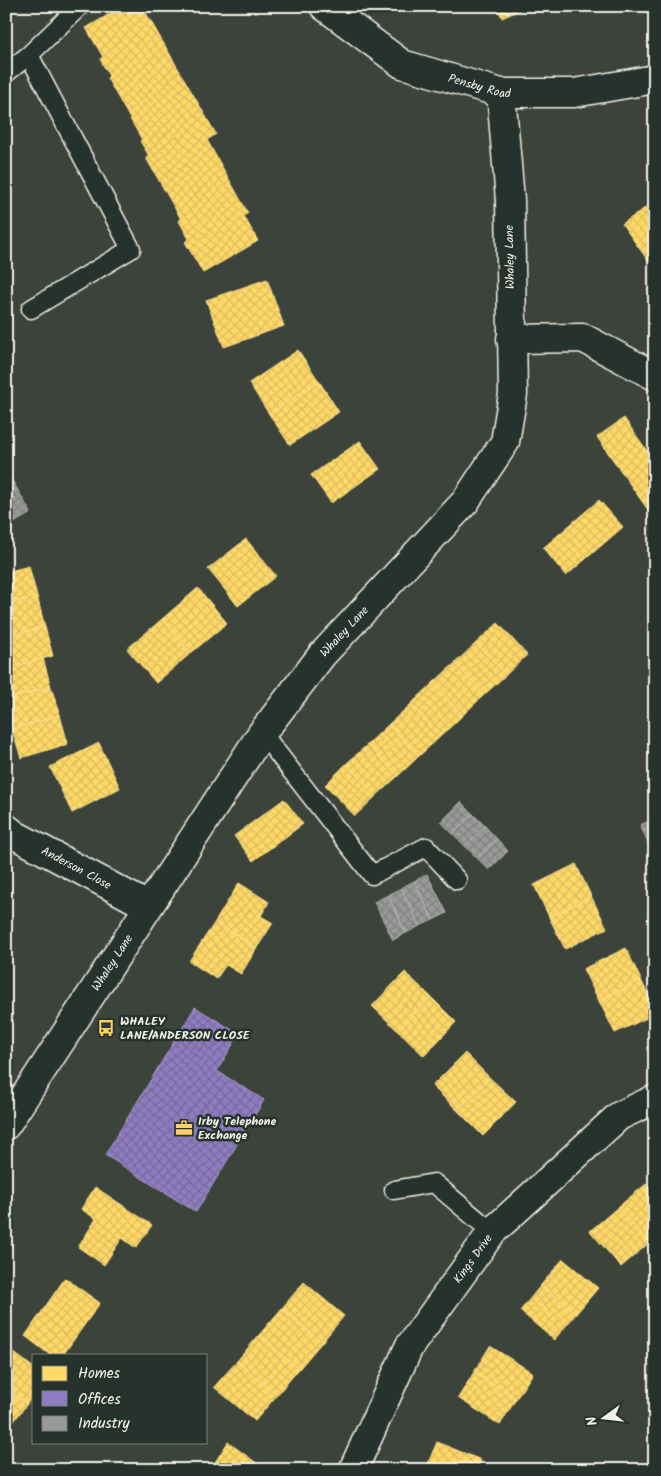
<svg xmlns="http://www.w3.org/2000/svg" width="661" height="1476" viewBox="0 0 661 1476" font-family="Kalam,sans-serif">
	<defs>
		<pattern id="homes-cross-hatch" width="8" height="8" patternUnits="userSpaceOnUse" patternTransform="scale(1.25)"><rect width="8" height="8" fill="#ffd966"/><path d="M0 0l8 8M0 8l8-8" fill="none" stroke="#dbbc60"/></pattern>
		<pattern id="offices-cross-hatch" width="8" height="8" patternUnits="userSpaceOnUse" patternTransform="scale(1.25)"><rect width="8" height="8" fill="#8e7cc3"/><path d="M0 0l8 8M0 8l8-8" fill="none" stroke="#766a97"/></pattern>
		<pattern id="industry-cross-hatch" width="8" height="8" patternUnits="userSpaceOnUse" patternTransform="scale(1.25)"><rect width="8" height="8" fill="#999"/><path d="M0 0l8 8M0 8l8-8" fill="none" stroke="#818180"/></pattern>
	</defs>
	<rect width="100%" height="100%" fill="#3c433a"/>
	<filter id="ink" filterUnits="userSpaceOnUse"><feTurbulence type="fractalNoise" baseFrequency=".02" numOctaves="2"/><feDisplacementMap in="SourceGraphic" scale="10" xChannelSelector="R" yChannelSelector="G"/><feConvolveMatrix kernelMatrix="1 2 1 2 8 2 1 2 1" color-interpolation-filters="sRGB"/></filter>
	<g filter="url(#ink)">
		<!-- homes -->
		<path fill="url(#homes-cross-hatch)" stroke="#fce08d" d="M 123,6 L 142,6 L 216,134 L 207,140 L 248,213 L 244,216 L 258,241 L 203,273 L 185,242 L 189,239 L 179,221 L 181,219 L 146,158 L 149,156 L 140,141 L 142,140 L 107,78 L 109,76 L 100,59 L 103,57 L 86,28 Z
			M 497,6 L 528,6 L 502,18 Z
			M 655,201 L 655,257 L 649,262 L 622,224 Z
			M 267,279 L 284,326 L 224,347 L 206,300 Z
			M 298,350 L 319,381 L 269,414 L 249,383 Z
			M 319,381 L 339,412 L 290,445 L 269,414 Z
			M 624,418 L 655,462 L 655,520 L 597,437 Z
			M 360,441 L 380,469 L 331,503 L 311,475 Z
			M 599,500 L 623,527 L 566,576 L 543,548 Z
			M 246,539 L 276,576 L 238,606 L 208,569 Z
			M 29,566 L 37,596 L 6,605 L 6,572 Z
			M 198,588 L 227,623 L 191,653 L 162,619 Z
			M 37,596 L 45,627 L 6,637 L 6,605 Z
			M 162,619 L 191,653 L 156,683 L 127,649 Z
			M 498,623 L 527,655 L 506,675 L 476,643 Z
			M 45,627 L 53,656 L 7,668 L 6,637 Z
			M 476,643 L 506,675 L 484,695 L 455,663 Z
			M 43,658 L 51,687 L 6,699 L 6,669 Z
			M 455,663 L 484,695 L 463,715 L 433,683 Z
			M 433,683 L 463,715 L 441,736 L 411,704 Z
			M 51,687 L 60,715 L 12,729 L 6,706 L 6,699 Z
			M 411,704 L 441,736 L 419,756 L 389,724 Z
			M 60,715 L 68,744 L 21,758 L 12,729 Z
			M 389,724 L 419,756 L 398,776 L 368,744 Z
			M 99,743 L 120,788 L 72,813 L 50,767 Z
			M 368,744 L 398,776 L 376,796 L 346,764 Z
			M 346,764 L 376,796 L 355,816 L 325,785 Z
			M 284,799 L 303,824 L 253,861 L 234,836 Z
			M 576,864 L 591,896 L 549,917 L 534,885 Z
			M 239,883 L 269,902 L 261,916 L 273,923 L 257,948 L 215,922 Z
			M 591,896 L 607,928 L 565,949 L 549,917 Z
			M 215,922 L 257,948 L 241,974 L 226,965 L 216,979 L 189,961 Z
			M 626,948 L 641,980 L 599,1001 L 583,969 Z
			M 405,972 L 431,997 L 398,1031 L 372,1006 Z
			M 641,980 L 655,1008 L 655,1014 L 615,1033 L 599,1001 Z
			M 431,997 L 456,1022 L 424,1056 L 398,1031 Z
			M 465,1053 L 490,1078 L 458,1111 L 432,1086 Z
			M 490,1078 L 516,1102 L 483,1136 L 458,1111 Z
			M 646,1184 L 655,1194 L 655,1238 L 649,1243 L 618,1207 Z
			M 95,1187 L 152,1225 L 136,1248 L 122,1238 L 104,1265 L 78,1247 L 96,1219 L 81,1209 Z
			M 618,1207 L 649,1243 L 621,1267 L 590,1231 Z
			M 563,1259 L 598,1288 L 576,1314 L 541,1285 Z
			M 65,1278 L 100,1303 L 63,1355 L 50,1355 L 25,1336 Z
			M 304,1282 L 344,1316 L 322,1342 L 282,1308 Z
			M 541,1285 L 576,1314 L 554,1340 L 520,1311 Z
			M 282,1308 L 322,1342 L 299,1369 L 259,1335 Z
			M 259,1335 L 299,1369 L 277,1395 L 237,1361 Z
			M 490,1346 L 533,1373 L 516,1399 L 474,1372 Z
			M 13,1352 L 34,1368 L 34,1394 L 27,1404 L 6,1389 L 6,1361 Z
			M 237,1361 L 277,1395 L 255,1421 L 214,1387 Z
			M 474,1372 L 516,1399 L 500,1425 L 458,1398 Z
			M 6,1389 L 27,1404 L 7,1430 L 6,1430 Z
			M 228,1442 L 266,1470 L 210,1470 Z
			M 437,1442 L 481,1460 L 477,1470 L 425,1470 Z"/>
		<!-- offices -->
		<path fill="url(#offices-cross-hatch)" stroke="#ad9fce" d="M 195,1007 L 239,1034 L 217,1071 L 264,1100 L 196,1212 L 105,1155 Z"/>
		<!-- industry -->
		<path fill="url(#industry-cross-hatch)" stroke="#b4b3b1" d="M 6,470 L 31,513 L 7,527 L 6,525 Z
			M 461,802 L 473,814 L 453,834 L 441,822 Z
			M 473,814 L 485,826 L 465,846 L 453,834 Z
			M 654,819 L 655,855 L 654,855 L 640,825 Z
			M 485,826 L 497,839 L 477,858 L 465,846 Z
			M 497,839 L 508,851 L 489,870 L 477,858 Z
			M 427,874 L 447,913 L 433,920 L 414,881 Z
			M 414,881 L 433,920 L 420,926 L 401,888 Z
			M 401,888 L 420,926 L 406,933 L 388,895 Z
			M 388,895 L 406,933 L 393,940 L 374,902 Z"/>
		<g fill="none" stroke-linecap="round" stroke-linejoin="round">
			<!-- lane casing -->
			<g stroke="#f4f1e8" stroke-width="21">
				<path id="lane" d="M 6,73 L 29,55
					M 31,309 L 131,249 L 29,55 L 80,6
					M 262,733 L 372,875 L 426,847 L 457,880
					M 394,1190 L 434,1183 L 492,1232"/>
			</g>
			<!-- street casing -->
			<g stroke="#f4f1e8" stroke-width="31">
				<g id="street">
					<path d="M 511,339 L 583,338 L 655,376"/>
					<path id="s1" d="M 6,828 L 15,835 L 148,906"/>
					<path id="s2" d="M 6,1125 L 262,733 L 322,655 L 465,502 L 505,442 L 513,394 L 510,200 L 501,93"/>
					<path id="s3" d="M 353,1470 L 409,1347 L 492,1232 L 619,1116 L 655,1099"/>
				</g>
			</g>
			<!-- secondary casing -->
			<g stroke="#f4f1e8" stroke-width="31">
				<g id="secondary">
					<path id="s4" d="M 324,6 L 402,64 L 501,93 L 574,93 L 655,79"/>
				</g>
			</g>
			<!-- lane -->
			<use href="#lane" stroke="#26332d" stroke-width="18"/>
			<!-- street -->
			<use href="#street" stroke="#26332d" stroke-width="28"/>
			<!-- secondary -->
			<use href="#secondary" stroke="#26332d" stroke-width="28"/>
		</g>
	</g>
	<!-- icons -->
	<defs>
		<g id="bus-bare" transform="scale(1.35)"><path d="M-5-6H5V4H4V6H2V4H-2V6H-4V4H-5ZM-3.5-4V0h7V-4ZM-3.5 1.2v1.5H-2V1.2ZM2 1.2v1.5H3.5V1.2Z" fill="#ffd166" stroke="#26332d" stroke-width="2.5" paint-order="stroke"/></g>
		<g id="office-bare" transform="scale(1.35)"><path d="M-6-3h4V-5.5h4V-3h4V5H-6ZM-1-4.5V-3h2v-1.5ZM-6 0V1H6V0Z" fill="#ffd166" stroke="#26332d" stroke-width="2.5" paint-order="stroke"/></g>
	</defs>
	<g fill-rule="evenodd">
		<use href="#bus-bare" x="106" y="1028"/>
		<use href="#office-bare" x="184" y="1128"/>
	</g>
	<g text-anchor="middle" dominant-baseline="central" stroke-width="5" stroke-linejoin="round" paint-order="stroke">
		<!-- street labels -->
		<g font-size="12" fill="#f4f1e8" stroke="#26332d">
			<text stroke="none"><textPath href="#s4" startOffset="178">Pensby Road</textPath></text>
			<text transform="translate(510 257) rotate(-91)">Whaley Lane</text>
			<text stroke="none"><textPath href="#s2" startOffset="599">Whaley Lane</textPath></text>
			<text stroke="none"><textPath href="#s1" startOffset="81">Anderson Close</textPath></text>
			<text stroke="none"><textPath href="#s2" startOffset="194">Whaley Lane</textPath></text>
			<text stroke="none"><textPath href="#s3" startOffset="244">Kings Drive</textPath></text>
		</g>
		<!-- poi labels -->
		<g font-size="12" font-weight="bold" fill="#f4f1e8" stroke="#26332d" text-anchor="start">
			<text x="120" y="1021">WHALEY<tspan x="120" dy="14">LANE/ANDERSON CLOSE</tspan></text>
			<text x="198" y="1121">Irby Telephone<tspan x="198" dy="14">Exchange</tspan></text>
		</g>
	</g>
	<!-- margin -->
	<rect width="661" height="1476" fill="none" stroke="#26332d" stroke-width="25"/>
	<rect x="12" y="12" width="636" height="1451" fill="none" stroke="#f4f1e8" stroke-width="2" filter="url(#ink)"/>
	<!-- legend -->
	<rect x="32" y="1354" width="175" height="90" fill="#26332d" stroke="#787f78"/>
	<rect x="42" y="1366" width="25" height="15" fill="#ffd966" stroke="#787f78"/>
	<text x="78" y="1378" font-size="15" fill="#f4f1e8">Homes</text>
	<rect x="42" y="1391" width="25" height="15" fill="#8e7cc3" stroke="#787f78"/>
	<text x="78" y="1404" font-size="15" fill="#f4f1e8">Offices</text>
	<rect x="42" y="1416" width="25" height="15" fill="#999999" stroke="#787f78"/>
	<text x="78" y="1428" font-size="15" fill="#f4f1e8">Industry</text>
	<!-- north arrow -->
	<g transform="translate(604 1418) rotate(255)" stroke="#26332d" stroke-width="4" paint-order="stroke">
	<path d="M0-4L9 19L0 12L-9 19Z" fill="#f4f1e8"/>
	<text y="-8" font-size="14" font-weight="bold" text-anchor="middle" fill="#f4f1e8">N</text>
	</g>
</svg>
